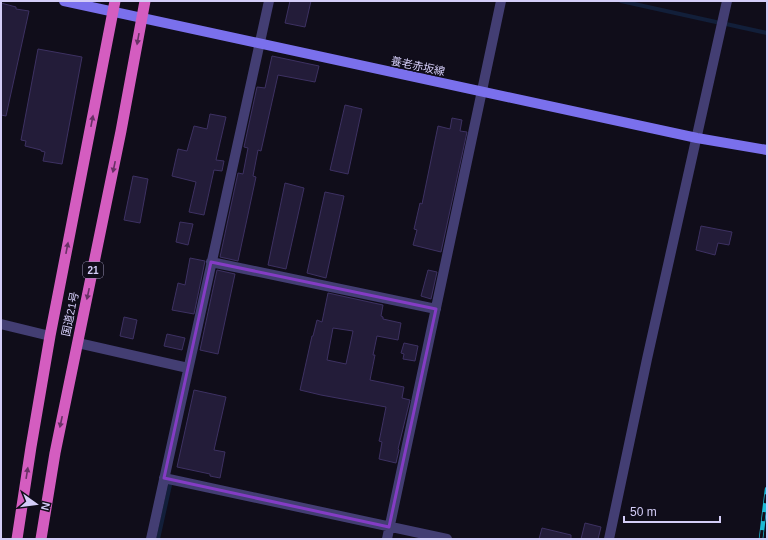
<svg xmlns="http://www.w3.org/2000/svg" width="768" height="540" viewBox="0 0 768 540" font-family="Helvetica,'Noto Sans JP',sans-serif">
	<rect width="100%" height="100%" fill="#100d1a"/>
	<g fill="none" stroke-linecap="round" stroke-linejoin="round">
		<!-- stream -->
		<path stroke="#121f3a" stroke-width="4" d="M 621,1 L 716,22
			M 726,24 L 767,33
			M 158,539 L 170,485"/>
	</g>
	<!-- building -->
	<path fill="#231c39" stroke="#3d3162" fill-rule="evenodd" d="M 290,1 L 311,1 L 305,27 L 285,23 Z
		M 1,3 L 16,7 L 16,9 L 29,11 L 6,116 L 1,115 Z
		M 38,49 L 82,57 L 62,164 L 43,161 L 45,152 L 41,151 L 41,150 L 25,146 L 26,141 L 21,140 Z
		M 272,56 L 319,66 L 315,82 L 278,75 L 261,151 L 258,150 L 253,176 L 256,177 L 238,261 L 220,257 L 238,173 L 243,174 L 248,148 L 244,147 L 257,87 L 265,88 Z
		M 345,105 L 362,109 L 348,174 L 330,170 Z
		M 210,114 L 226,117 L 216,160 L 224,161 L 222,171 L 214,170 L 204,215 L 189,212 L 196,182 L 172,176 L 178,149 L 187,151 L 194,126 L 207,129 Z
		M 452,118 L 462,120 L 460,131 L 467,132 L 441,252 L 413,245 L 417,230 L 414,229 L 420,203 L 422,204 L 438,126 L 450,129 Z
		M 133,176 L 148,179 L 140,223 L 124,220 Z
		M 285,183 L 304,188 L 286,269 L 268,265 Z
		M 325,192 L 344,196 L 326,278 L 307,273 Z
		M 180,222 L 193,224 L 188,245 L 176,242 Z
		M 701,226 L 732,232 L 729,245 L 718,243 L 715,255 L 696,250 Z
		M 190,258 L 205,261 L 194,314 L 172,310 L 178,283 L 185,285 Z
		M 217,270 L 235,274 L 218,354 L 200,350 Z
		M 428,270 L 437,272 L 431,299 L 421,296 Z
		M 328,293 L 383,305 L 381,316 L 383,317 L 383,319 L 401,323 L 398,340 L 377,336 L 373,355 L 375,355 L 370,380 L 404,387 L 402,398 L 410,400 L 398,449 L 399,450 L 396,463 L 379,459 L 382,442 L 379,441 L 380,437 L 386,407 L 321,395 L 300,390 L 312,336 L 313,336 L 317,320 L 322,322 ZM 333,328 L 353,331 L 346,364 L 327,360 Z
		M 124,317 L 137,320 L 133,339 L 120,336 Z
		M 167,334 L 185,338 L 182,350 L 164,346 Z
		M 404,343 L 418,346 L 415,361 L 403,359 L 404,354 L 401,353 Z
		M 194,390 L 226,397 L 214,450 L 225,452 L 220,478 L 210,476 L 210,474 L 177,467 Z
		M 585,523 L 601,527 L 598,539 L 581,539 Z
		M 542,528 L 571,535 L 571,539 L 539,539 Z"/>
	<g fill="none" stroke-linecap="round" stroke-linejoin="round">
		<!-- minor -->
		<path stroke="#433e73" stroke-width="10" d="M 211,262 L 436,309
			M 1,324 L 50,336
			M 78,343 L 188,368
			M 164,478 L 447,539
			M 151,539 L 269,1
			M 387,539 L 501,1
			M 609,539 L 647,359 L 727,1"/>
		<!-- secondary -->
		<path stroke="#7a70ec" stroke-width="10" d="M 64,1 L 697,138 L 767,150"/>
		<!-- trunk -->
		<path stroke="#d45dc0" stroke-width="11" d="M 17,539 L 31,447 L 50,336 L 115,1
			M 41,539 L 55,453 L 121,131 L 145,1"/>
		<!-- rail casing -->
		<g stroke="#1cb9d5" stroke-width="4.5">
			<path id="rail" d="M 761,539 L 767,489"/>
		</g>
		<!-- rail -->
		<use href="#rail" stroke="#100d1a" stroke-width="3" stroke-dasharray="9" stroke-linecap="butt"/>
	</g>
	<!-- one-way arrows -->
	<defs><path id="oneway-solid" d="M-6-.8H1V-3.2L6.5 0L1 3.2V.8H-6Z"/></defs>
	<g fill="#683165">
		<use href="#oneway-solid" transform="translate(138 39) rotate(100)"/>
		<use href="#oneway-solid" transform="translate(92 121) rotate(-79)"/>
		<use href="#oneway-solid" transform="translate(114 167) rotate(102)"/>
		<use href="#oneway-solid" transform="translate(67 248) rotate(-79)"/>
		<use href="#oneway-solid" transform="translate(88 294) rotate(102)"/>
		<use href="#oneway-solid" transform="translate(61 422) rotate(102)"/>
		<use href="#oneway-solid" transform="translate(27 473) rotate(-81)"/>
	</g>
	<!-- marked area -->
	<path fill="none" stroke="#843cc5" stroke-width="3" stroke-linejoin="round" d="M 211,262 L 436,309 L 389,527 L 164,478 Z"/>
	<g text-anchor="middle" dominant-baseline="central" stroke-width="3" stroke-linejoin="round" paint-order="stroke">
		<!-- shield labels -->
		<rect fill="#100d1a" stroke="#9993b5" stroke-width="1" x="83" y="262" width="20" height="16" rx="3"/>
		<g font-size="10" font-weight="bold" fill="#d4cdf8">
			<text x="93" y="270">21</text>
		</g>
		<!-- street labels -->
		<g font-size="11" fill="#d4cdf8" stroke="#100d1a">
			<text transform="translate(418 66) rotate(12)">養老赤坂線</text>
			<text transform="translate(70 314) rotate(-78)">国道21号</text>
		</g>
	</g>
	<!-- border -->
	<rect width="768" height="540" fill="none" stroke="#d4cdf8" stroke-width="4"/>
	<!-- north arrow -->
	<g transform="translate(36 504) rotate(104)" stroke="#100d1a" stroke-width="3" paint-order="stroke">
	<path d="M0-3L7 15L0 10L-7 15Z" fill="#d4cdf8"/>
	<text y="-6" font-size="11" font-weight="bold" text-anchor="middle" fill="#d4cdf8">N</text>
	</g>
	<!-- scale -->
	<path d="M624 516v6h96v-6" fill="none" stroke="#d4cdf8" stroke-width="2"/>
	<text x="630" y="516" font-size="12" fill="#d4cdf8" stroke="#100d1a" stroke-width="3" paint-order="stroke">50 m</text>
</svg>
